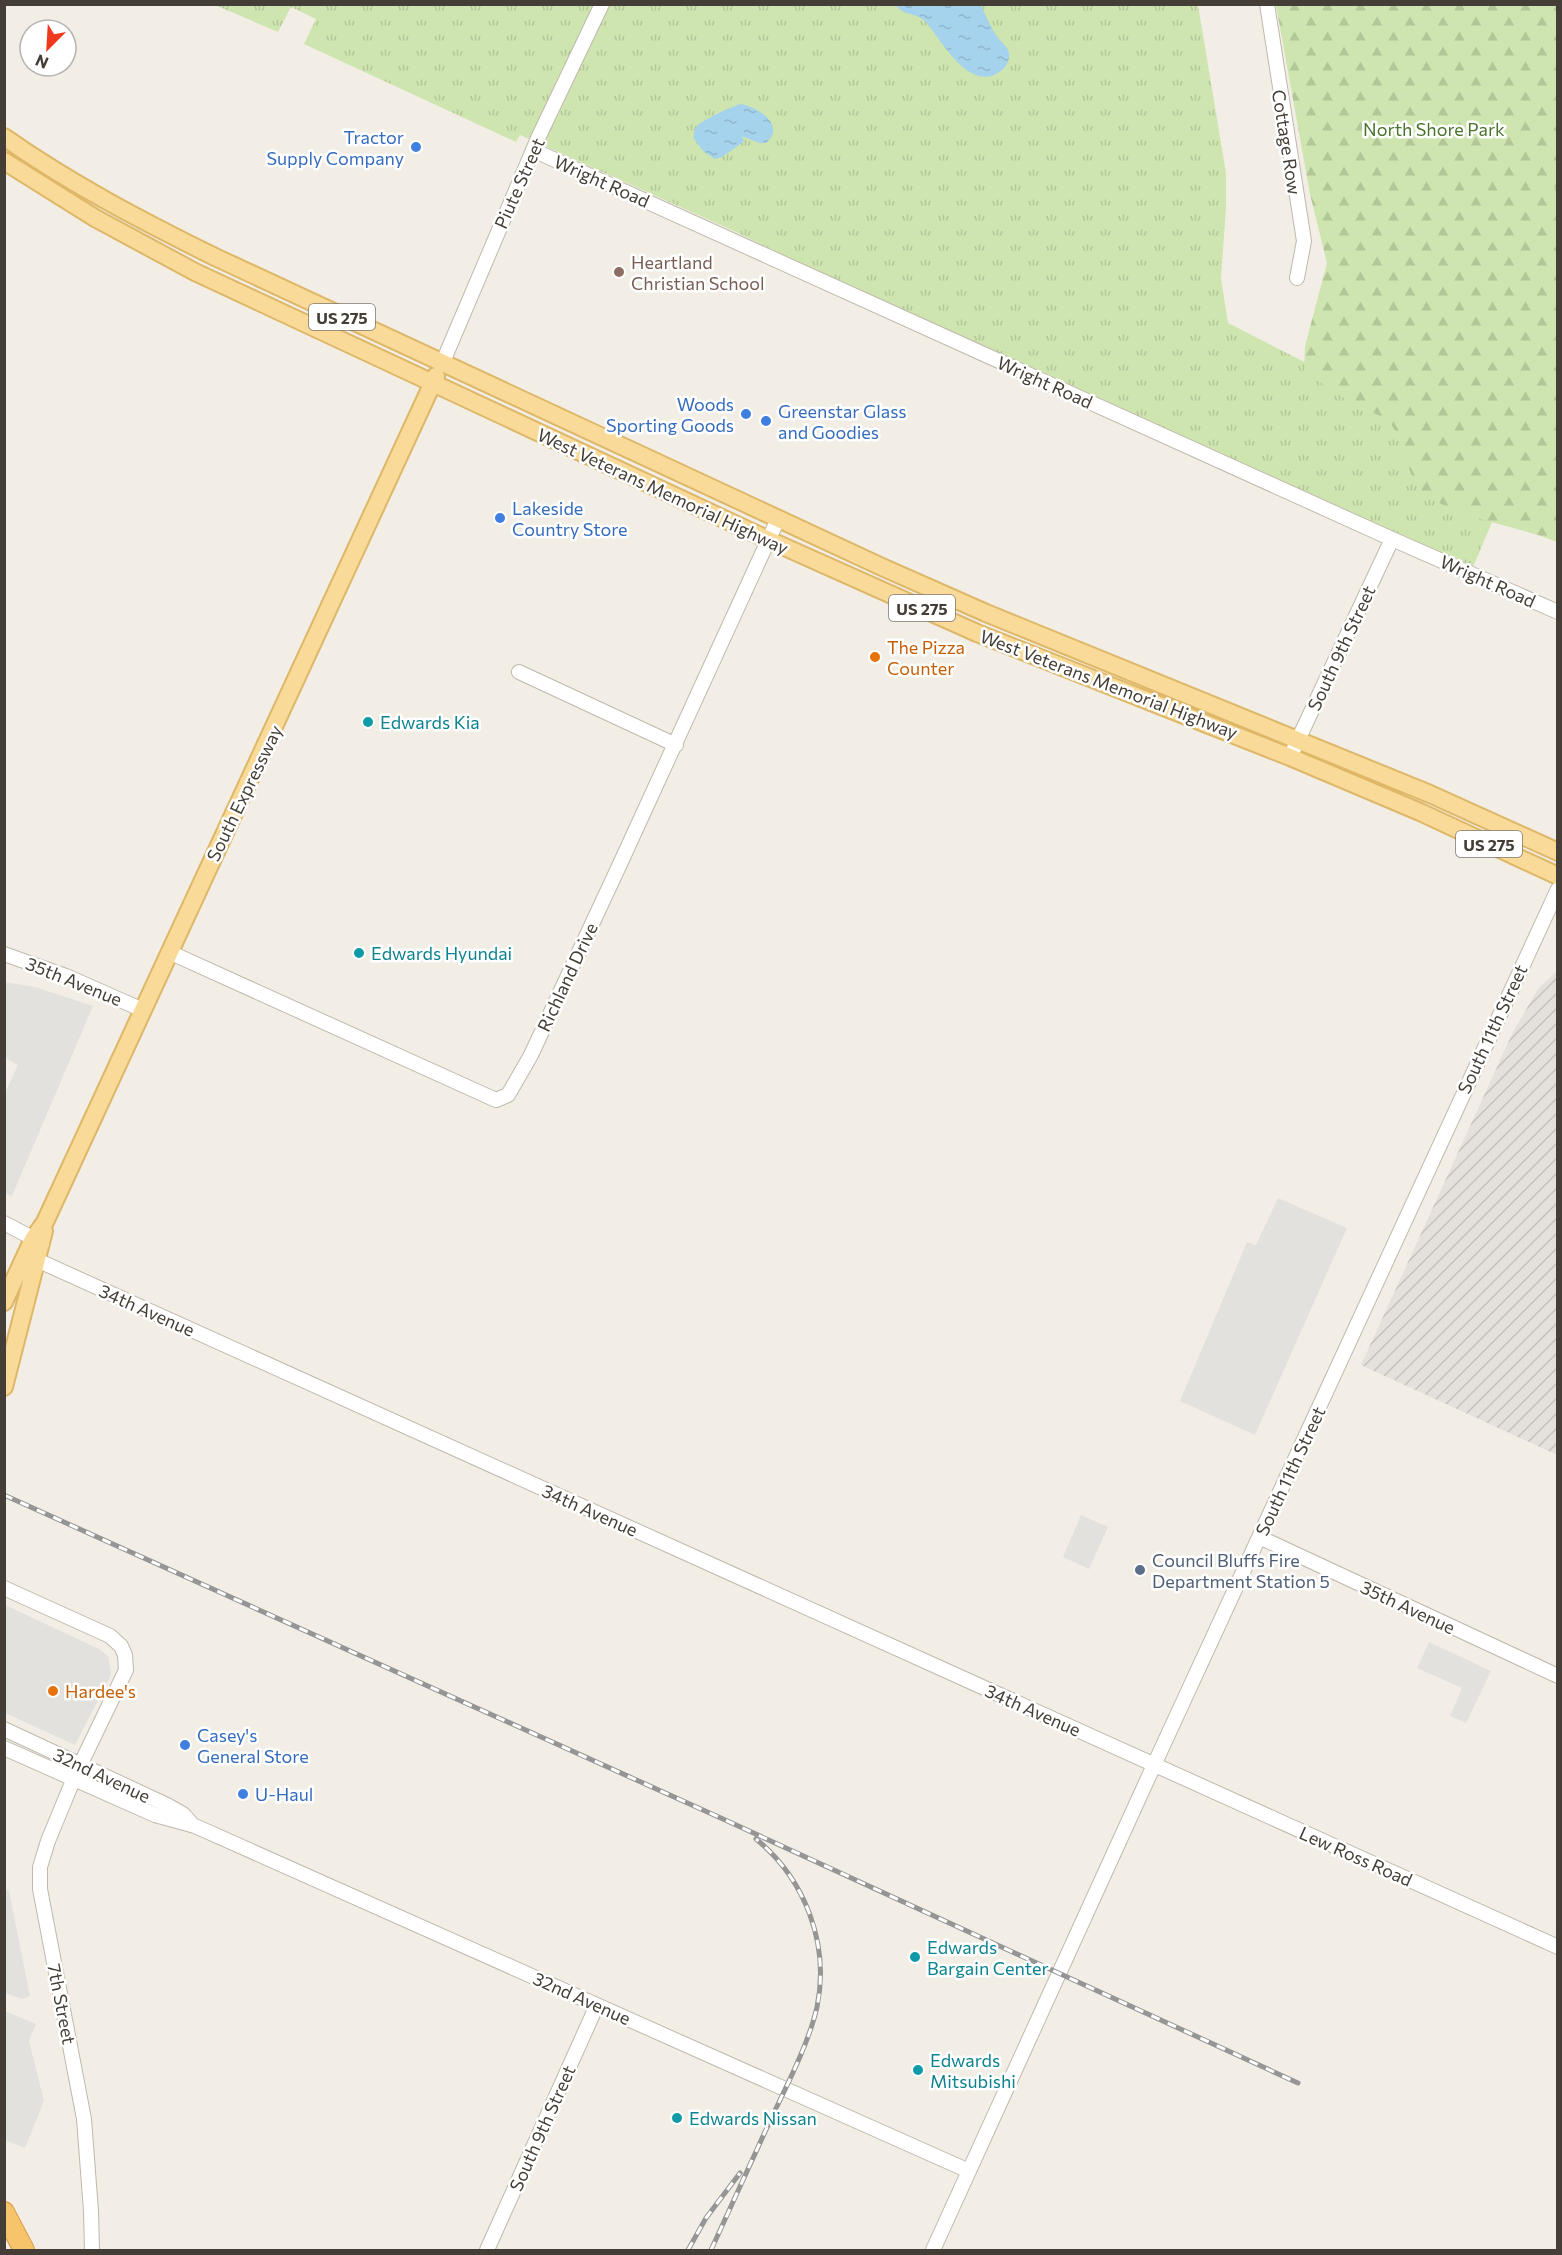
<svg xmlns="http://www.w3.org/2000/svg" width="1562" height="2255" viewBox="0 0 1562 2255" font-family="Commissioner,sans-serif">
	<defs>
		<pattern id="industrial-furrows" width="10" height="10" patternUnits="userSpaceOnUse" patternTransform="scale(1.5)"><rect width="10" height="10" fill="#e4e0db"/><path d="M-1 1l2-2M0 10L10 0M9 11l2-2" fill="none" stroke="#c5c1bd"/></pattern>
		<pattern id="grass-tufts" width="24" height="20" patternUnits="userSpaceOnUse" patternTransform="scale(1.5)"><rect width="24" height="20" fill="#cfe5b0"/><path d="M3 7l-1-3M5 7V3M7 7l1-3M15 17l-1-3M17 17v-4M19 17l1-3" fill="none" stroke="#b3c698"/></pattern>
		<pattern id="forest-firs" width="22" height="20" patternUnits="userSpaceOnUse" patternTransform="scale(1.5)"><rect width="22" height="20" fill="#cfe5b0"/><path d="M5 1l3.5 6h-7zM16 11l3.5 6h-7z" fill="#b3c698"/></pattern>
		<pattern id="water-ripples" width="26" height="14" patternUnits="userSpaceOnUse" patternTransform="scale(1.5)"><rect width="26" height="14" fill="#a5d2ed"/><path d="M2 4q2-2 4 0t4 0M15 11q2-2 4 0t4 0" fill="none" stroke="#8fb5cc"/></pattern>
	</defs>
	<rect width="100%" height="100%" fill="#f2eee6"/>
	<!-- industrial -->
	<path fill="url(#industrial-furrows)" d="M 1557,971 L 1557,1455 L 1361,1365 L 1513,1032 L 1538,989 Z"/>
	<!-- grass -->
	<path fill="url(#grass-tufts)" d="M 215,5 L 1198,5 L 1226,173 L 1226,208 L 1221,279 L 1228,323 L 1371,396 L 1285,5 L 1557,5 L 1557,513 L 1504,494 L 1473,567 L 825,276 L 736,232 L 520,135 L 516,142 L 304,44 L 316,19 L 291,7 L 278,32 Z"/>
	<!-- forest -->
	<path fill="url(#forest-firs)" d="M 1276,5 L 1557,5 L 1558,158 C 1550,174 1552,191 1558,208 L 1557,542 C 1515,525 1467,521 1427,496 C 1407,483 1405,441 1390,423 C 1384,416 1370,412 1362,408 C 1341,397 1322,384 1304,370 L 1305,346 L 1327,263 L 1310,194 Z"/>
	<!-- parking -->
	<path fill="#e3e1de" d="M 5,982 L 35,987 L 93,1006 L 12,1196 L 5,1193 L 5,1091 L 6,1091 L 18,1065 L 5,1058 Z
		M 1278,1198 L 1347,1228 L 1255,1435 L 1180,1401 L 1247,1242 L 1256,1245 Z
		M 1081,1515 L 1108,1527 L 1089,1569 L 1063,1557 Z
		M 5,1605 L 99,1649 L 108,1656 L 111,1673 L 109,1679 L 75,1745 L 5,1713 Z
		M 1429,1642 L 1491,1671 L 1466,1723 L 1450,1716 L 1462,1688 L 1417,1668 Z
		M 4,1889 L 9,1891 L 30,1996 L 22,1999 L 5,1993 Z
		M 5,2011 L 36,2024 L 29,2041 L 44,2101 L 25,2148 L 5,2140 Z"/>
	<!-- water -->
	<path fill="url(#water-ripples)" d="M 896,5 L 981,5 C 986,16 991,28 998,38 C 1002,43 1008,47 1009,53 C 1010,59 1007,66 1002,70 C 971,96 942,41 925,21 C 915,12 903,16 896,5 Z
		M 741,104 C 757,107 787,125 766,143 L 760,143 L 741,136 L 744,140 L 743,142 L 722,157 L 715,159 L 703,151 L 694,139 C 693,134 694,130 697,126 C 702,120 733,106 741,104 Z"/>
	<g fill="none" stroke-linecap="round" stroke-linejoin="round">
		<!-- minor casing -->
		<g stroke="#c0b8ac" stroke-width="16">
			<path id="minor" d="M 1267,4 L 1304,241 L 1297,278
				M 533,150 L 1392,539 L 1558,612
				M 442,364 L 539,136 L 602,4
				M 519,672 L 676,745
				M 1290,757 L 1392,539
				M 169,952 L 496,1100 L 508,1095 L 531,1055 L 620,864 L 778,519
				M 4,954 L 66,976 L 143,1010
				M 4,1223 L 42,1243
				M 28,1256 L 1558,1947
				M 1259,1537 L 1558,1676
				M 4,1588 L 110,1636 L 121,1646 L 125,1655 L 126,1670 L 74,1778 L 48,1841 L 40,1867 L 40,1889 L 84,2119 L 91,2211 L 92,2250
				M 4,1729 L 167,1805 L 183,1814 L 191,1823
				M 4,1748 L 155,1815 L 195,1826 L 969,2171
				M 487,2250 L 597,2005
				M 933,2250 L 1154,1765 L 1558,889"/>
		</g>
		<!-- major casing -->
		<g stroke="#deb768" stroke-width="20">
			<path id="major" d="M 4,137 C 71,184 142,221 215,257 L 882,567 L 986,613 L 1430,794 L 1558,852
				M 4,161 L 95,218 L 195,272 L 769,540 L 977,633 L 1290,757 L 1420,812 L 1558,876
				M 4,1302 L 33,1239 L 45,1222 L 436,376
				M 4,1387 L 44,1231"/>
		</g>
		<!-- highway casing -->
		<g stroke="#d6983c" stroke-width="22">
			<path id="highway" d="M 4,2212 L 24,2250"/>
		</g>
		<!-- minor -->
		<use href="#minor" stroke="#fff" stroke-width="14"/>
		<!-- major -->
		<use href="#major" stroke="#f9da98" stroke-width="16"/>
		<!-- highway -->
		<use href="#highway" stroke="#f7c46c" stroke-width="20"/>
		<!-- rail casing -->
		<g stroke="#959595" stroke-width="5">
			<path id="rail" d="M 4,1495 L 723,1819 L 1298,2083
				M 688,2250 L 706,2218 L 740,2173
				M 711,2250 C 731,2207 750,2164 770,2121 C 786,2087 809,2043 817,2007 C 830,1944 805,1879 756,1839"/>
		</g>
		<!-- rail -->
		<use href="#rail" stroke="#fff" stroke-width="3" stroke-dasharray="9" stroke-linecap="butt"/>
	</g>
	<!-- markers -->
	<g fill="#3f7fe0" stroke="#fff" stroke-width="2">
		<circle cx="416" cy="147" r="6"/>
		<circle cx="746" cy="414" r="6"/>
		<circle cx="766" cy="421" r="6"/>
		<circle cx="500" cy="518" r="6"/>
		<circle cx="185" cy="1745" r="6"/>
		<circle cx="243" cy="1794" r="6"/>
	</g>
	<circle fill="#8d6e63" stroke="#fff" stroke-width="2" cx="619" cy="272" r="6"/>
	<g fill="#e8710a" stroke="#fff" stroke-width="2">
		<circle cx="875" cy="657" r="6"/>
		<circle cx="53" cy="1691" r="6"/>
	</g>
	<g fill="#0f9aa8" stroke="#fff" stroke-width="2">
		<circle cx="368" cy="722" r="6"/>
		<circle cx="359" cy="953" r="6"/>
		<circle cx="915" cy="1957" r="6"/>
		<circle cx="918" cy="2070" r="6"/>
		<circle cx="677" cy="2118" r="6"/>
	</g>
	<circle fill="#5c6f8a" stroke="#fff" stroke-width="2" cx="1140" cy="1570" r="6"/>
	<g text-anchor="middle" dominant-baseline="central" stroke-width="5" stroke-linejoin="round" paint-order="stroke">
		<!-- shield labels -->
		<g fill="#fff" stroke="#7d7872" stroke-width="1.5">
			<rect x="309" y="304" width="66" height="26" rx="4.5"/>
			<rect x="889" y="595" width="66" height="26" rx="4.5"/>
			<rect x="1456" y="831" width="66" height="26" rx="4.5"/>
		</g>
		<g font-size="16" font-weight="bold" fill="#453e36">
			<text x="342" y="317">US 275</text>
			<text x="922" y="608">US 275</text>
			<text x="1489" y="844">US 275</text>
		</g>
		<!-- park labels -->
		<g font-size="18" fill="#49732c" stroke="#fff">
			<text x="1434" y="129">North Shore Park</text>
		</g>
		<!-- shop labels -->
		<g font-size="18" fill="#366cbe" stroke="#fff" text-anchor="start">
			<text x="404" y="137" text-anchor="end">Tractor<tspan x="404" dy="21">Supply Company</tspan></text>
			<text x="734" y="404" text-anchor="end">Woods<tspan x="734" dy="21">Sporting Goods</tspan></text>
			<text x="778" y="411">Greenstar Glass<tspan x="778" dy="21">and Goodies</tspan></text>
			<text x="512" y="508">Lakeside<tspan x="512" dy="21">Country Store</tspan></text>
			<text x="197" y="1735">Casey's<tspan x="197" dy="21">General Store</tspan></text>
			<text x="255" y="1794">U-Haul</text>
		</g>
		<!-- street labels -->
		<g font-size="18" fill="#453e36" stroke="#fff">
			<text transform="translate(1287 142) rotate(81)">Cottage Row</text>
			<text transform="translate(602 181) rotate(24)">Wright Road</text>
			<text transform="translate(519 183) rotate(-66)">Piute Street</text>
			<text transform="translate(1045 382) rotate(24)">Wright Road</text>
			<text transform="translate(663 491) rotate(25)">West Veterans Memorial Highway</text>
			<text transform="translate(1488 581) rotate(24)">Wright Road</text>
			<text transform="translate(1341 648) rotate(-65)">South 9th Street</text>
			<text transform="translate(1109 684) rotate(21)">West Veterans Memorial Highway</text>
			<text transform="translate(244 793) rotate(-64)">South Expressway</text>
			<text transform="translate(567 977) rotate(-65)">Richland Drive</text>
			<text transform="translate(74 981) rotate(22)">35th Avenue</text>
			<text transform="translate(1492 1029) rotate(-65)">South 11th Street</text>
			<text transform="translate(147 1310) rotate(24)">34th Avenue</text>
			<text transform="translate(1290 1471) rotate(-65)">South 11th Street</text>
			<text transform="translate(590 1510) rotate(24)">34th Avenue</text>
			<text transform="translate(1408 1607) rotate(25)">35th Avenue</text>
			<text transform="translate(1033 1710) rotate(24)">34th Avenue</text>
			<text transform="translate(102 1775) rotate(25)">32nd Avenue</text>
			<text transform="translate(1356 1856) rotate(24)">Lew Ross Road</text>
			<text transform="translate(582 1998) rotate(24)">32nd Avenue</text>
			<text transform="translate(62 2004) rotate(79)">7th Street</text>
			<text transform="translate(542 2128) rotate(-66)">South 9th Street</text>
		</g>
		<!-- education labels -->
		<g font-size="18" fill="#785e54" stroke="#fff" text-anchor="start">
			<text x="631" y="262">Heartland<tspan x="631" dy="21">Christian School</tspan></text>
		</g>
		<!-- food labels -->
		<g font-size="18" fill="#c56008" stroke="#fff" text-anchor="start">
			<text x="887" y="647">The Pizza<tspan x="887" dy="21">Counter</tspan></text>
			<text x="65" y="1691">Hardee's</text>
		</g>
		<!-- culture labels -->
		<g font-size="18" fill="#0d838f" stroke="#fff" text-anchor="start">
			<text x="380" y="722">Edwards Kia</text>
			<text x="371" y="953">Edwards Hyundai</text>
			<text x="927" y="1947">Edwards<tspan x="927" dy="21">Bargain Center</tspan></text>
			<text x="930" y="2060">Edwards<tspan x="930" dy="21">Mitsubishi</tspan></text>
			<text x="689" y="2118">Edwards Nissan</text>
		</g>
		<!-- service labels -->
		<g font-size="18" fill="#4e5e75" stroke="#fff" text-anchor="start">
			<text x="1152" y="1560">Council Bluffs Fire<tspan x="1152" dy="21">Department Station 5</tspan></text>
		</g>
	</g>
	<!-- border -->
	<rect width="1562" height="2255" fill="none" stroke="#453e36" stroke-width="12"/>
	<!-- north arrow -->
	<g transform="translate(48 48) rotate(204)"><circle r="28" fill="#ffffff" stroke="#b5b2af" stroke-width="1.5"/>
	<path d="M0-4.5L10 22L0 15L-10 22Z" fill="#f0381f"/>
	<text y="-9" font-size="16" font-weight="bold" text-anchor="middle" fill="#453e36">N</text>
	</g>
</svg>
